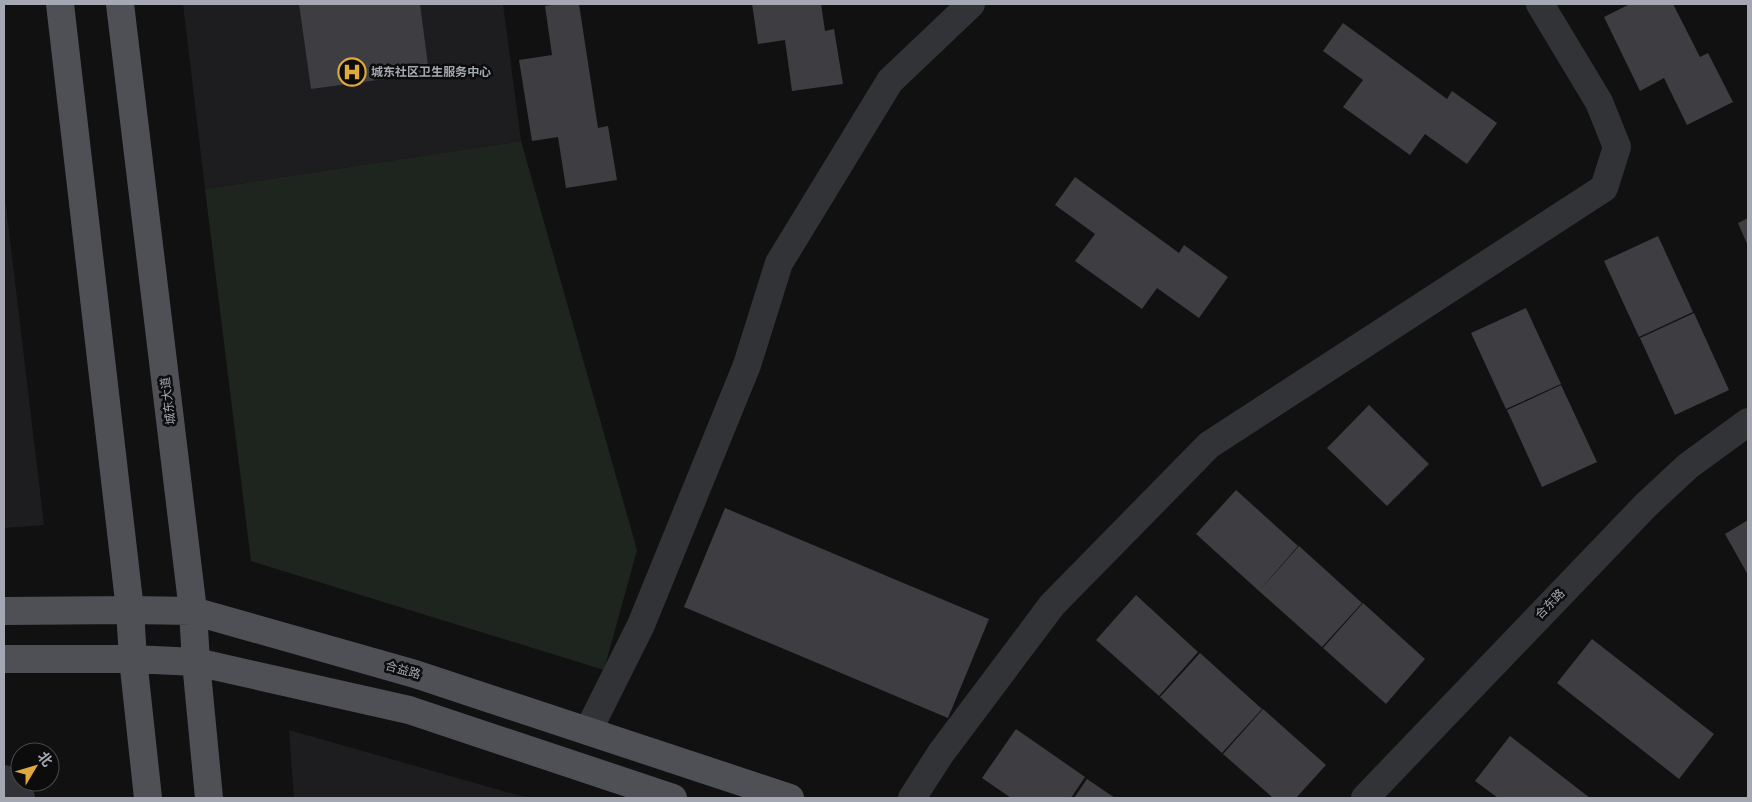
<svg xmlns="http://www.w3.org/2000/svg" width="1752" height="802" viewBox="0 0 1752 802" font-family="'Nunito Sans','Noto Sans SC',sans-serif">
	<rect width="100%" height="100%" fill="#111112"/>
	<!-- built -->
	<path fill="#1d1d1f" d="M 183,4 L 503,4 L 521,141 L 205,189 Z
		M 4,189 L 44,525 L 4,528 Z
		M 289,730 L 528,798 L 294,798 Z"/>
	<!-- green -->
	<path fill="#1e251e" d="M 521,141 L 637,550 L 604,670 L 251,561 L 205,189 Z"/>
	<!-- building -->
	<path fill="#3e3e42" d="M 299,4 L 420,4 L 429,73 L 311,89 Z
		M 559,4 L 579,4 L 598,128 L 608,126 L 617,180 L 566,188 L 558,137 L 532,141 L 519,60 L 552,55 L 545,6 Z
		M 752,4 L 821,4 L 825,31 L 834,29 L 843,84 L 792,91 L 785,40 L 758,44 Z
		M 1630,4 L 1673,4 L 1700,57 L 1708,53 L 1733,102 L 1687,125 L 1664,78 L 1640,91 L 1604,17 Z
		M 1343,23 L 1447,99 L 1452,91 L 1497,123 L 1467,164 L 1425,134 L 1410,155 L 1343,107 L 1363,80 L 1323,51 Z
		M 1075,177 L 1179,253 L 1184,245 L 1228,277 L 1199,318 L 1157,288 L 1142,309 L 1075,261 L 1095,234 L 1055,205 Z
		M 1748,218 L 1748,246 L 1738,223 Z
		M 1658,236 L 1693,312 L 1639,337 L 1604,261 Z
		M 1526,308 L 1561,384 L 1506,409 L 1471,333 Z
		M 1694,313 L 1729,390 L 1675,415 L 1640,338 Z
		M 1561,385 L 1597,462 L 1542,487 L 1507,410 Z
		M 1369,405 L 1429,464 L 1387,506 L 1327,448 Z
		M 1236,490 L 1298,546 L 1259,591 L 1196,534 Z
		M 725,508 L 989,619 L 948,718 L 684,607 Z
		M 1748,520 L 1748,575 L 1725,534 Z
		M 1299,546 L 1362,603 L 1322,647 L 1259,591 Z
		M 1136,595 L 1198,652 L 1159,696 L 1096,640 Z
		M 1363,603 L 1425,659 L 1386,704 L 1323,648 Z
		M 1592,639 L 1714,734 L 1679,779 L 1557,683 Z
		M 1200,653 L 1262,709 L 1222,753 L 1160,697 Z
		M 1263,709 L 1326,765 L 1296,798 L 1273,798 L 1223,754 Z
		M 1016,729 L 1085,777 L 1071,798 L 1011,798 L 982,778 Z
		M 1510,736 L 1590,798 L 1498,798 L 1475,781 Z
		M 1087,779 L 1115,798 L 1074,798 Z"/>
	<g fill="none" stroke-linecap="round" stroke-linejoin="round">
		<!-- minor -->
		<path stroke="#323337" stroke-width="28" d="M 588,731 L 641,625 L 747,365 L 779,263 L 890,81 L 971,4
			M 4,779 L 21,798
			M 912,798 L 941,753 L 1052,605 L 1209,445 L 1604,188 L 1617,147 L 1599,102 L 1540,4
			M 1365,798 L 1646,505 L 1688,466 L 1748,422"/>
		<!-- major -->
		<path stroke="#4f5056" stroke-width="28" d="M 60,4 L 130,610 L 133,659 L 148,798
			M 120,4 L 193,611 L 196,662 L 209,798
			M 4,611 L 130,610 L 193,611 L 415,674 L 790,798
			M 4,659 L 133,659 L 196,662 L 409,710 L 673,798"/>
	</g>
	<!-- icons -->
	<defs>
		<g id="hospital-ring" transform="scale(1.4375)"><circle r="9.5" fill="#0c0c0d" stroke="#e0a93c" stroke-width="1.5"/><path d="M-5-5h3v3.5h4V-5h3V5h-3V1.5h-4V5h-3Z" fill="#e0a93c"/></g>
	</defs>
	<g fill-rule="evenodd">
		<use href="#hospital-ring" x="352" y="72"/>
	</g>
	<g text-anchor="middle" dominant-baseline="central" stroke-width="5" stroke-linejoin="round" paint-order="stroke">
		<!-- poi labels -->
		<g font-size="12" font-weight="bold" fill="#a4a8b2" stroke="#0c0c0d" text-anchor="start">
			<text x="371" y="72">城东社区卫生服务中心</text>
		</g>
		<!-- street labels -->
		<g font-size="12" fill="#a4a8b2" stroke="#0c0c0d">
			<text transform="translate(168 401) rotate(-97)">城东大道</text>
			<text transform="translate(1550 604) rotate(-46)">合东路</text>
			<text transform="translate(403 670) rotate(16)">合益路</text>
		</g>
	</g>
	<!-- border -->
	<rect width="1752" height="802" fill="none" stroke="#a4a8b2" stroke-width="10"/>
	<!-- north arrow -->
	<g transform="translate(35 767) rotate(52)"><circle r="24" fill="#0c0c0d" stroke="#494a4f"/>
	<path d="M0-4L9 19L0 12L-9 19Z" fill="#e0a93c"/>
	<text y="-8" font-size="14" font-weight="bold" text-anchor="middle" fill="#a4a8b2">北</text>
	</g>
</svg>
